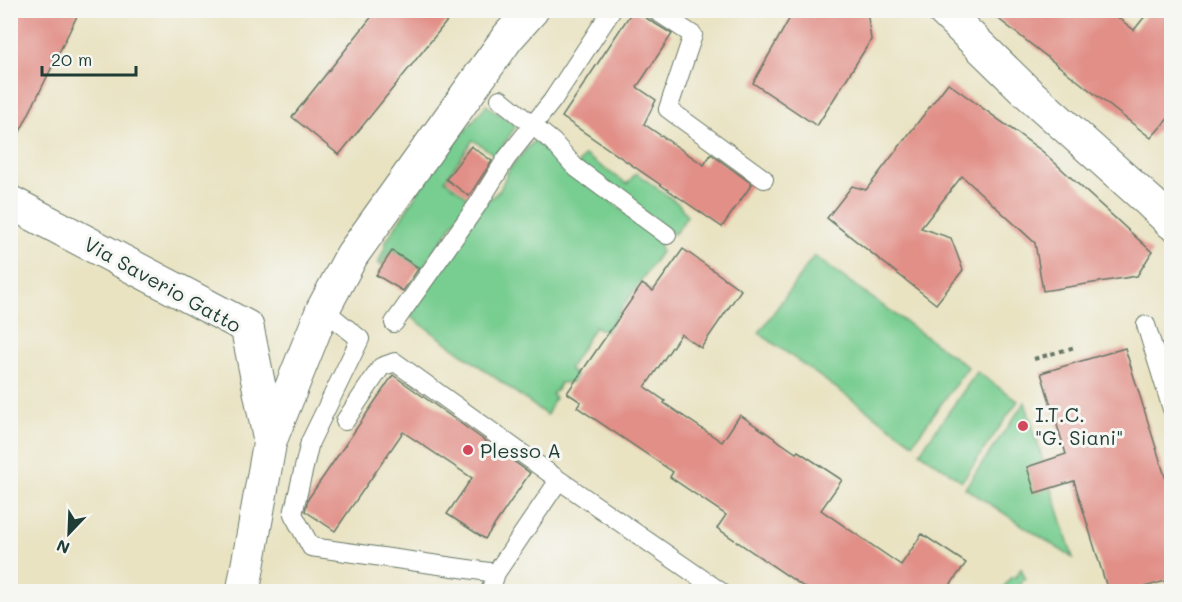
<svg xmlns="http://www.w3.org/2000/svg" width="1182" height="602" viewBox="0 0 1182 602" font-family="Mali,sans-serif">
	<rect width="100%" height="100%" fill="#f6f6f2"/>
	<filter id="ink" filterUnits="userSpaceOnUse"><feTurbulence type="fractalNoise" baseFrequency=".0167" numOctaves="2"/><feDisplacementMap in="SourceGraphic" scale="12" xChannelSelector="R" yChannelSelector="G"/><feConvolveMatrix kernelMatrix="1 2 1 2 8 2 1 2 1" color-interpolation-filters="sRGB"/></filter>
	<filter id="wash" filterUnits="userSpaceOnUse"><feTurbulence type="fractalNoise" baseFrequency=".008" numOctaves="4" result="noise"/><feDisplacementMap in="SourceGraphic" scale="24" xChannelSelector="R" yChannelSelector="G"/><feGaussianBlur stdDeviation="1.35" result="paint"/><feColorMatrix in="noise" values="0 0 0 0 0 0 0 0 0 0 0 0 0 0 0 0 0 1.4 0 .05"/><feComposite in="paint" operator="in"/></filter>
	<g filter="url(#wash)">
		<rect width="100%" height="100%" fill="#e9e3c2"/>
		<!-- green -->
		<path fill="#78cd91" stroke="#4c8562" stroke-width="1.5" d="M 486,105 L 516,126 L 496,156 L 473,140 L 445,180 L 470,199 L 422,269 L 392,249 L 381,265 L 378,264 L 386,245 L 385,243 L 424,182 Z
			M 534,141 L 659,239 L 661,252 L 605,332 L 595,326 L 569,369 L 576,375 L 572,382 L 560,383 L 557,390 L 552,394 L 555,398 L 547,415 L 410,316 L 484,204 L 500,190 L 509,169 Z
			M 585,155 L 627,184 L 636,173 L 679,204 L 687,216 L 678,230 L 674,234 L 578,164 Z
			M 814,256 L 968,367 L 913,443 L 759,333 Z
			M 977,372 L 1018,401 L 962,481 L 920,452 Z
			M 1025,402 L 1073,558 L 965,488 Z
			M 1021,568 L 1025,578 L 1016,591 L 1001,591 L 1011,577 L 1016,577 Z"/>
		<g id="blocks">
			<!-- building -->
			<path fill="#e18f87" d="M 10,10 L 80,10 L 10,152 Z
				M 377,10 L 456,10 L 339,155 L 292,117 Z
				M 633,10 L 672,34 L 637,87 L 656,100 L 644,124 L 704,165 L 711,154 L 752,184 L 722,227 L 562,117 Z
				M 803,10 L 867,10 L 871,40 L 817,126 L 753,83 L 791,16 L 803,13 Z
				M 987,10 L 1108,10 L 1134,30 L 1150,10 L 1172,10 L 1172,114 L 1151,138 Z
				M 948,83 L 1042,151 L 1152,252 L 1137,276 L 1043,291 L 1035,243 L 962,176 L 921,228 L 951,238 L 963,270 L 936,304 L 827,218 L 852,186 L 866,190 Z
				M 471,146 L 492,161 L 469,196 L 446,179 Z
				M 683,249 L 741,290 L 701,348 L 681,334 L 645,387 L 665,401 L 664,403 L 722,442 L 740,415 L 796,453 L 798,451 L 842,480 L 821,510 L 901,565 L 922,534 L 966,563 L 946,591 L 810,591 L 717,528 L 726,515 L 670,477 L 673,472 L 577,407 L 581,402 L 567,393 L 642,284 L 653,291 Z
				M 392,251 L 419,268 L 403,291 L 376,275 Z
				M 1125,348 L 1172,499 L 1172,579 L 1131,591 L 1108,591 L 1074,481 L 1035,493 L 1027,467 L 1066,454 L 1041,373 Z
				M 393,375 L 530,473 L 485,539 L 447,514 L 472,478 L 403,432 L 335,531 L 305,511 L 308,499 Z"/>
		</g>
	</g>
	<g filter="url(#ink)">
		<use href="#blocks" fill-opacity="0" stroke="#676" stroke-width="1.5"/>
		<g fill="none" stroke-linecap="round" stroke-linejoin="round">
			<!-- lane casing -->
			<g stroke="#676" stroke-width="20">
				<path id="lane" d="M 655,10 L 693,35 L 668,109 L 764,179
					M 500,99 L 553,142 L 575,167 L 667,235
					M 323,309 L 360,339 L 310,442 L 293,514 L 311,547 L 496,573 L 559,480 L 721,592
					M 394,323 L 478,204 L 506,159 L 552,101 L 612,10
					M 1146,325 L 1172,409
					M 345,421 L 381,367 L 395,362 L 559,480
					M 490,592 L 496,573"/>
			</g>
			<!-- street casing -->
			<g stroke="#676" stroke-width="35">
				<path id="street" d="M 943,10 L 1026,91 L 1150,202 L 1172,223
					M 10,202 L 247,327 L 270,441
					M 243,592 L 270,441 L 323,309 L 352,255 L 508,37 L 532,10"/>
			</g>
			<!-- path -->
			<path stroke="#676" stroke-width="4" stroke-dasharray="4.5 4.5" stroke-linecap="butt" d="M 1034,359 L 1075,347"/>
			<!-- lane -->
			<use href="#lane" stroke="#fff" stroke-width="18"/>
			<!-- street -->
			<use href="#street" stroke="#fff" stroke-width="33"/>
		</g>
	</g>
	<!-- markers -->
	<g fill="#d1495b" stroke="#f6f6f2" stroke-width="2">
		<circle cx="1023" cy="426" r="6"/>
		<circle cx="468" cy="450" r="6"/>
	</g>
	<g text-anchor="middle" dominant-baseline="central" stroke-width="6" stroke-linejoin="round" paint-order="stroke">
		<!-- street labels -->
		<g font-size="20" fill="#1f3d34" stroke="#f6f6f2">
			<text transform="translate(163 284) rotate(29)">Via Saverio Gatto</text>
		</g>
		<!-- poi labels -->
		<g font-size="20" fill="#1f3d34" stroke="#f6f6f2" text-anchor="start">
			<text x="1035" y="414">I.T.C.<tspan x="1035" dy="23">"G. Siani"</tspan></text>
			<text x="480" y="450">Plesso A</text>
		</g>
	</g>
	<!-- margin -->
	<rect width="1182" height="602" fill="none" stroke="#f6f6f2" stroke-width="36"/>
	<!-- north arrow -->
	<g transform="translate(69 533) rotate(203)" stroke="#f6f6f2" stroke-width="4.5" paint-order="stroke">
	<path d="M0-4.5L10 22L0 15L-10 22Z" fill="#1f3d34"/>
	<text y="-9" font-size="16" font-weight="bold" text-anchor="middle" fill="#1f3d34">N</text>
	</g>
	<!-- scale -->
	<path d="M42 66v9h94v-9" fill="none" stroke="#1f3d34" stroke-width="3"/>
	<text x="51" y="66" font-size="18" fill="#1f3d34" stroke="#f6f6f2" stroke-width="4.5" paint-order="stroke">20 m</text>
</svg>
